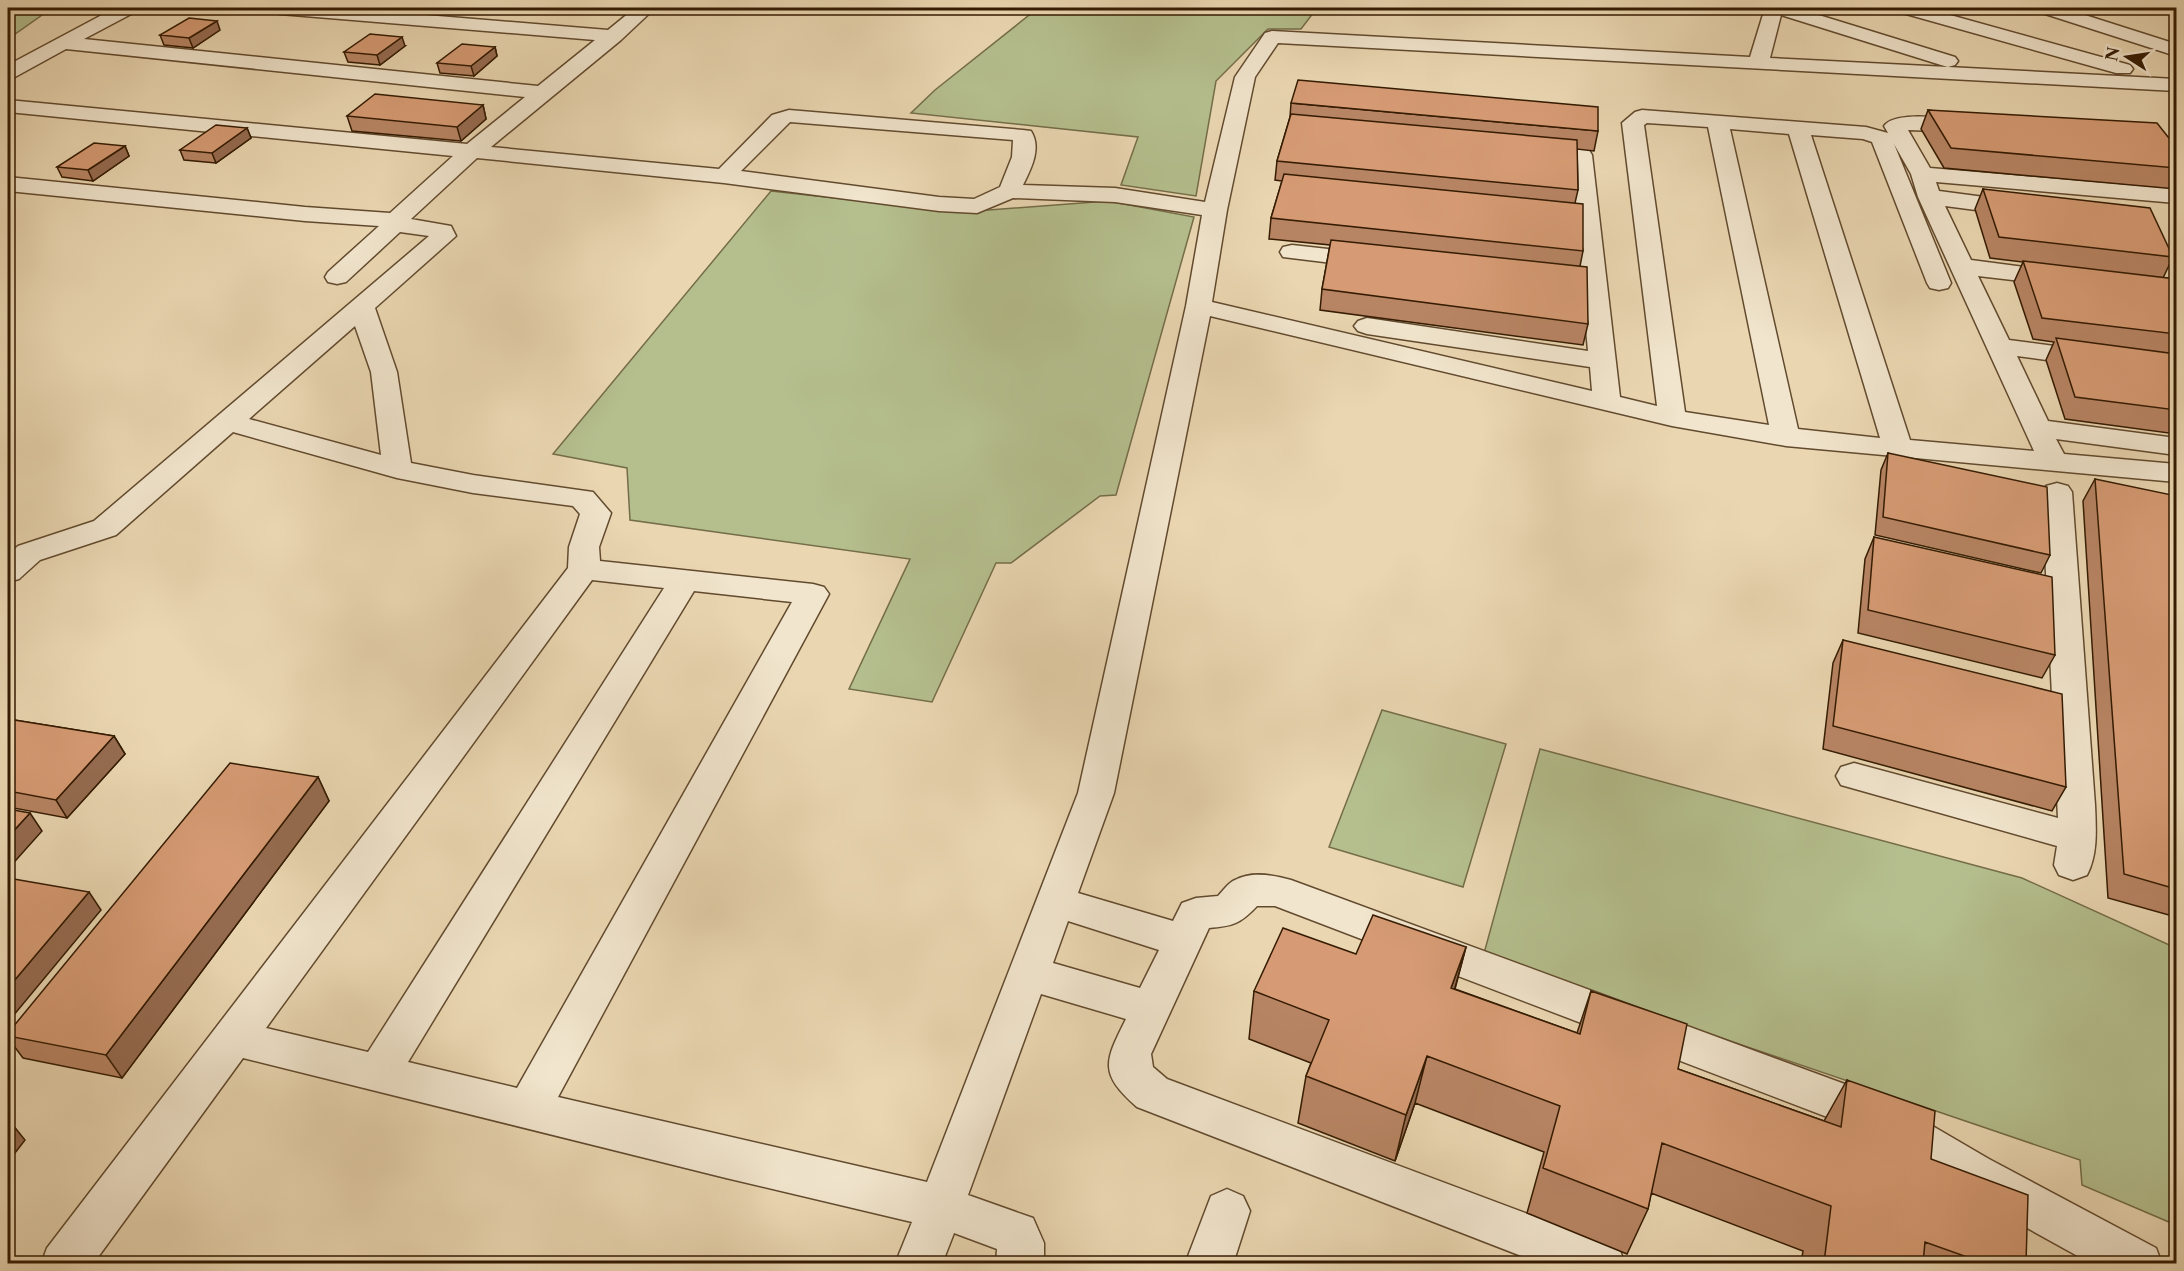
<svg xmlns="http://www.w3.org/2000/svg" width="2184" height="1271" viewBox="0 0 2184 1271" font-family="'Libre Caslon Text',serif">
	<rect width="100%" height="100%" fill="#ead7b2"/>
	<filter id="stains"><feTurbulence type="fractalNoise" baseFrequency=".00333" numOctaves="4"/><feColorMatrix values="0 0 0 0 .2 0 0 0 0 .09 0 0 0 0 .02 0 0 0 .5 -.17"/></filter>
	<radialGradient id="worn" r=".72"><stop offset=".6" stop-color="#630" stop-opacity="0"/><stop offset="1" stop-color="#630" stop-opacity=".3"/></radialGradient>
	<!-- green -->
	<path fill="#b5bf8e" stroke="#746d48" stroke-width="1.5" d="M 8,8 L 52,8 L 8,39 Z
		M 1038,8 L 1317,8 L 1301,29 L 1268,29 L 1216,81 L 1196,196 L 1121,185 L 1138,137 L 911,113 L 935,90 Z
		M 771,191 L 963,212 L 1108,201 L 1194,217 L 1116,495 L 1100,496 L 1011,563 L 996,563 L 932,702 L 849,689 L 910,559 L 630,520 L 627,468 L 553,454 Z
		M 1382,710 L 1506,744 L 1463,887 L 1329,847 Z
		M 1540,749 L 2022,878 L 2176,948 L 2176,1225 L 2082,1185 L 2080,1160 L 1483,957 Z"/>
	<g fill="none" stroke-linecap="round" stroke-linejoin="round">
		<!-- minor casing -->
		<g stroke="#624a2e" stroke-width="3">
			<path id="minor" d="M 115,8 L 137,8 L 135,12 L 84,39 L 538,86 L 595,40 L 280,14 L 273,12 L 271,8 L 341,8 L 608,30 L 635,8 L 655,8 L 621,40 L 491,147 L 719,169 L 772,115 L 789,110 L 1023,130 L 1031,131 C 1042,148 1031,169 1023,185 L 1115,188 L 1205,202 L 1235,77 L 1265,33 L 1272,31 L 1750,57 L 1765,8 L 1796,8 L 1955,57 L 1958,61 L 1955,65 L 1948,67 L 2176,79 L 2176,91 L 1278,43 L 1255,77 L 1227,210 L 1212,302 L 1592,391 L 1590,367 L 1367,334 L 1358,331 L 1354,326 L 1358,321 L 1367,318 L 1588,351 L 1571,161 L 1524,156 L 1521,151 L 1524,146 L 1532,144 L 1581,148 L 1589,150 L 1592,155 L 1620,397 L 1657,406 L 1622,123 L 1635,112 L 1642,110 L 1866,127 L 1888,133 L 1884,126 C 1895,110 1949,119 1968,120 L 1976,121 L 1979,126 L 1976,131 L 1968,132 L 1908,130 L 1930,168 L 2176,189 L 2176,203 L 1936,182 L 1939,191 L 2022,202 L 2030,204 L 2034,209 L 2030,214 L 2022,216 L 1945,206 L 1971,260 L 2063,272 L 2072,274 L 2075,279 L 2072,284 L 2063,286 L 1978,276 L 2009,340 L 2176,362 L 2176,378 L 2017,356 L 2048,421 L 2176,438 L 2176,455 L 2056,439 L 2064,454 L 2176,464 L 2176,482 L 1786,446 L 1672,426 L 1210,316 L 1114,793 L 1078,893 L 1173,921 L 1182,903 L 1196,898 L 1218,896 C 1223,891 1228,883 1235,880 C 1251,871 1274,875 1291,880 L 1888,1100 L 1989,1159 L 2156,1248 L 2162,1264 L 2092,1264 L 1957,1189 L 1856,1128 L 1275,906 L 1257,906 C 1240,924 1233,926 1209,928 L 1151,1054 L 1153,1067 L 1167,1079 L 1619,1248 L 1625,1264 L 1542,1264 L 1137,1107 C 1098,1073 1105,1061 1126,1019 L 1041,994 L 968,1195 L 1033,1218 L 1044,1243 L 1044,1264 L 996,1264 L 997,1249 L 954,1233 L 942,1264 L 895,1264 L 912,1222 L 726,1178 L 243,1058 L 93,1264 L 41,1264 L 47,1248 L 568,568 L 569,547 L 580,514 L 573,506 L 473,493 L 397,478 L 233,432 L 116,535 L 40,560 L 19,579 L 8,582 L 8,555 L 18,546 L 94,521 L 429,236 L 400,232 L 346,282 L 337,284 L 328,282 L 325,277 L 328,272 L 379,226 L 305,221 L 8,191 L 8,177 L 305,207 L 390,213 L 453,156 L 8,112 L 8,100 L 467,144 L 525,97 L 66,49 L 15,77 L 8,79 L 8,65 ZM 1781,15 L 1941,65 L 1948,67 L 1770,58 ZM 790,122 L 1013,140 L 1012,157 L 1000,187 L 974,199 L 939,197 L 741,171 ZM 1647,123 L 1708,127 L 1769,425 L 1685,412 L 1644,125 ZM 1730,129 L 1789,134 L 1880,438 L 1798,429 ZM 1811,135 L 1863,139 L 1872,142 L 1927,283 L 1930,288 L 1939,290 L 1948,288 L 1951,283 L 1894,144 L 1911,174 L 1918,197 L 2034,451 L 1910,440 ZM 477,158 L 724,183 L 939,211 L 977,213 L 1013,198 L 1115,202 L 1202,215 L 1186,306 L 1078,793 L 927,1182 L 558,1097 L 829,594 L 824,587 L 813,584 L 600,561 L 599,547 L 611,513 L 593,492 L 473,475 L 411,463 L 397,372 L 375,308 L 456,236 L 451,226 L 411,219 ZM 355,326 L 371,372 L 381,455 L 249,419 ZM 592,580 L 664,588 L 368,1052 L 266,1028 ZM 694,591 L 792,602 L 517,1088 L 408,1062 ZM 1068,921 L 1159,950 L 1140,988 L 1053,963 Z
				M 1897,8 L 1925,8 L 2130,65 L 2133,69 L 2130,73 L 2116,73 L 1899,12 Z
				M 2037,8 L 2063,8 L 2176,44 L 2176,56 L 2039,12 Z
				M 1292,245 L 1373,254 L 1382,256 L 1385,261 L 1382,266 L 1373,268 L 1283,257 L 1280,252 L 1283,247 Z
				M 2057,483 L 2068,486 L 2072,492 L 2095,805 C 2096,829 2098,854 2087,875 L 2073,880 L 2059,875 L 2054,865 L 2057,846 L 1841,785 L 1836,776 L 1841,767 L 1854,763 L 2058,818 L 2042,492 L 2046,486 Z
				M 1227,1189 L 1243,1196 L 1250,1211 L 1233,1264 L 1185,1264 L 1211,1196 Z"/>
		</g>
		<!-- minor -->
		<use href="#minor" fill="#f1e5cd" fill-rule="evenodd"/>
	</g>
	<!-- wall -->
	<path fill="#b88564" stroke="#341b02" stroke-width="1.5" d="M 220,30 L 193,48 L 164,45 L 160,35 Z
		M 405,46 L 380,65 L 348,62 L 344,52 Z
		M 495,47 L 497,56 L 474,76 L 440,73 L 437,63 Z
		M 1291,103 L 1598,131 L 1594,151 L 1577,149 L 1578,190 L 1575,203 L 1583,251 L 1580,266 L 1588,324 L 1583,345 L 1320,310 L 1322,289 L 1330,245 L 1269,239 L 1271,218 L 1282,181 L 1275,180 L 1277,161 L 1290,117 Z
		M 483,105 L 486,119 L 461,141 L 352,131 L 347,116 Z
		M 1928,110 L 2176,147 L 2176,189 L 1944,168 L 1921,129 Z
		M 247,128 L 251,138 L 216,163 L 184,160 L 180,150 Z
		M 125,146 L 129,156 L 93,181 L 62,177 L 57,167 Z
		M 1983,189 L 2173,257 L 2163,278 L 2176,279 L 2176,434 L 2065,419 L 2046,360 L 2054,342 L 2033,339 L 2014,282 L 2023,262 L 1990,258 L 1975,209 Z
		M 1888,453 L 2050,555 L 2041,573 L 1875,535 L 1881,470 Z
		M 2095,479 L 2176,533 L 2176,917 L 2108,898 L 2083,501 Z
		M 1874,537 L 2055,655 L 2042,678 L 1858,633 L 1865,559 Z
		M 1843,640 L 2066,787 L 2052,811 L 1823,749 L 1833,663 Z
		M 8,719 L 114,736 L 125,754 L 67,818 L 8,807 Z
		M 318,777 L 329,801 L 122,1078 L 23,1058 L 8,1038 L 8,1033 Z
		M 1466,947 L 1455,989 L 1577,1033 L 1591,991 L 1678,1069 L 1824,1121 L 1847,1080 L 1931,1159 L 2026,1263 L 1801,1263 L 1803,1251 L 1651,1193 L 1648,1209 L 1627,1254 L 1527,1213 L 1544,1152 L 1415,1103 L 1395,1161 L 1298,1123 L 1306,1076 L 1311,1063 L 1249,1039 L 1254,991 L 1356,954 Z"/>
	<!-- shaded-wall -->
	<path fill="#966c51" stroke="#341b02" stroke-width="1.5" d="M 217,21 L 220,30 L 193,48 L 189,38 Z
		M 402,37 L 405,46 L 380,65 L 377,55 Z
		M 495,47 L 497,56 L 474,76 L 471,66 Z
		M 483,105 L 486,119 L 461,141 L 457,127 Z
		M 247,128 L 251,138 L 216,163 L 212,153 Z
		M 125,146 L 129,156 L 93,181 L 88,170 Z
		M 114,736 L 125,754 L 67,818 L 56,800 Z
		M 318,777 L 329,801 L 122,1078 L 106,1055 Z
		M 30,813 L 42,831 L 8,869 L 8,837 Z
		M 89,892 L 101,910 L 8,1022 L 8,988 Z
		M 1466,947 L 1453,995 L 1451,988 Z
		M 1427,1056 L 1415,1103 L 1395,1161 L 1406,1115 Z
		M 8,1119 L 25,1140 L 8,1162 Z"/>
	<!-- building -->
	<path fill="#d69b74" stroke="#341b02" stroke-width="1.5" d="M 189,18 L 217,21 L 189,38 L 160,35 Z
		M 370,34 L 402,37 L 377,55 L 344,52 Z
		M 462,44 L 495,47 L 471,66 L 437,63 Z
		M 1298,80 L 1598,107 L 1598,131 L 1291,103 Z
		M 375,94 L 483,105 L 457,127 L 347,116 Z
		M 1928,110 L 2157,123 L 2176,147 L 2176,168 L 1951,148 Z
		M 1291,114 L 1577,140 L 1578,190 L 1277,161 Z
		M 216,125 L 247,128 L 212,153 L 180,150 Z
		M 94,143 L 125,146 L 88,170 L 57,167 Z
		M 1284,174 L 1583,204 L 1583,251 L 1271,218 Z
		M 1983,189 L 2150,208 L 2173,257 L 1999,237 Z
		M 1331,240 L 1587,267 L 1588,324 L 1322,289 Z
		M 2023,261 L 2176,279 L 2176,334 L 2042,318 Z
		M 2056,338 L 2176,354 L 2176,410 L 2075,397 Z
		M 1888,453 L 2047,487 L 2050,555 L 1883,517 Z
		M 2095,479 L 2172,495 L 2176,533 L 2176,889 L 2124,874 Z
		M 1874,537 L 2052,577 L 2055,655 L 1868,610 Z
		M 1843,640 L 2062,694 L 2066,787 L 1833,726 Z
		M 8,719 L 114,736 L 56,800 L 8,791 Z
		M 230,763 L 318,777 L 106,1055 L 8,1036 L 8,1033 Z
		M 8,809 L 30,813 L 8,837 Z
		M 8,878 L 89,892 L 8,988 Z
		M 1373,915 L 1466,947 L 1451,988 L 1580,1034 L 1591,991 L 1687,1024 L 1678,1069 L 1841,1127 L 1847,1080 L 1935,1111 L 1931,1159 L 2028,1195 L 2026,1263 L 1984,1263 L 1925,1242 L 1923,1263 L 1824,1263 L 1831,1206 L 1662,1143 L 1648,1209 L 1543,1168 L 1560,1106 L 1427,1056 L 1406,1115 L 1306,1076 L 1329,1020 L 1254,991 L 1283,928 L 1356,954 Z"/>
	<!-- margin -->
	<rect width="2184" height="1271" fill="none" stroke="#ead7b2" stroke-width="30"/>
	<rect x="9" y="9" width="2166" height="1253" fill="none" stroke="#341b02" stroke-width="3"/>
	<rect x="15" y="15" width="2154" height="1241" fill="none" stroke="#341b02" stroke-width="1.5"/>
	<!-- north arrow -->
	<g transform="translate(2127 57) rotate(282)" stroke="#f1e5cd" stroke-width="4.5" paint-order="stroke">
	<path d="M0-4.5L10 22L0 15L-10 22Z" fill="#341b02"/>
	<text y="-9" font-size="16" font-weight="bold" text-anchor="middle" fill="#341b02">N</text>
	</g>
	<rect width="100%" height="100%" filter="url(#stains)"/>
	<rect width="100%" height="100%" fill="url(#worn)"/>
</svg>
